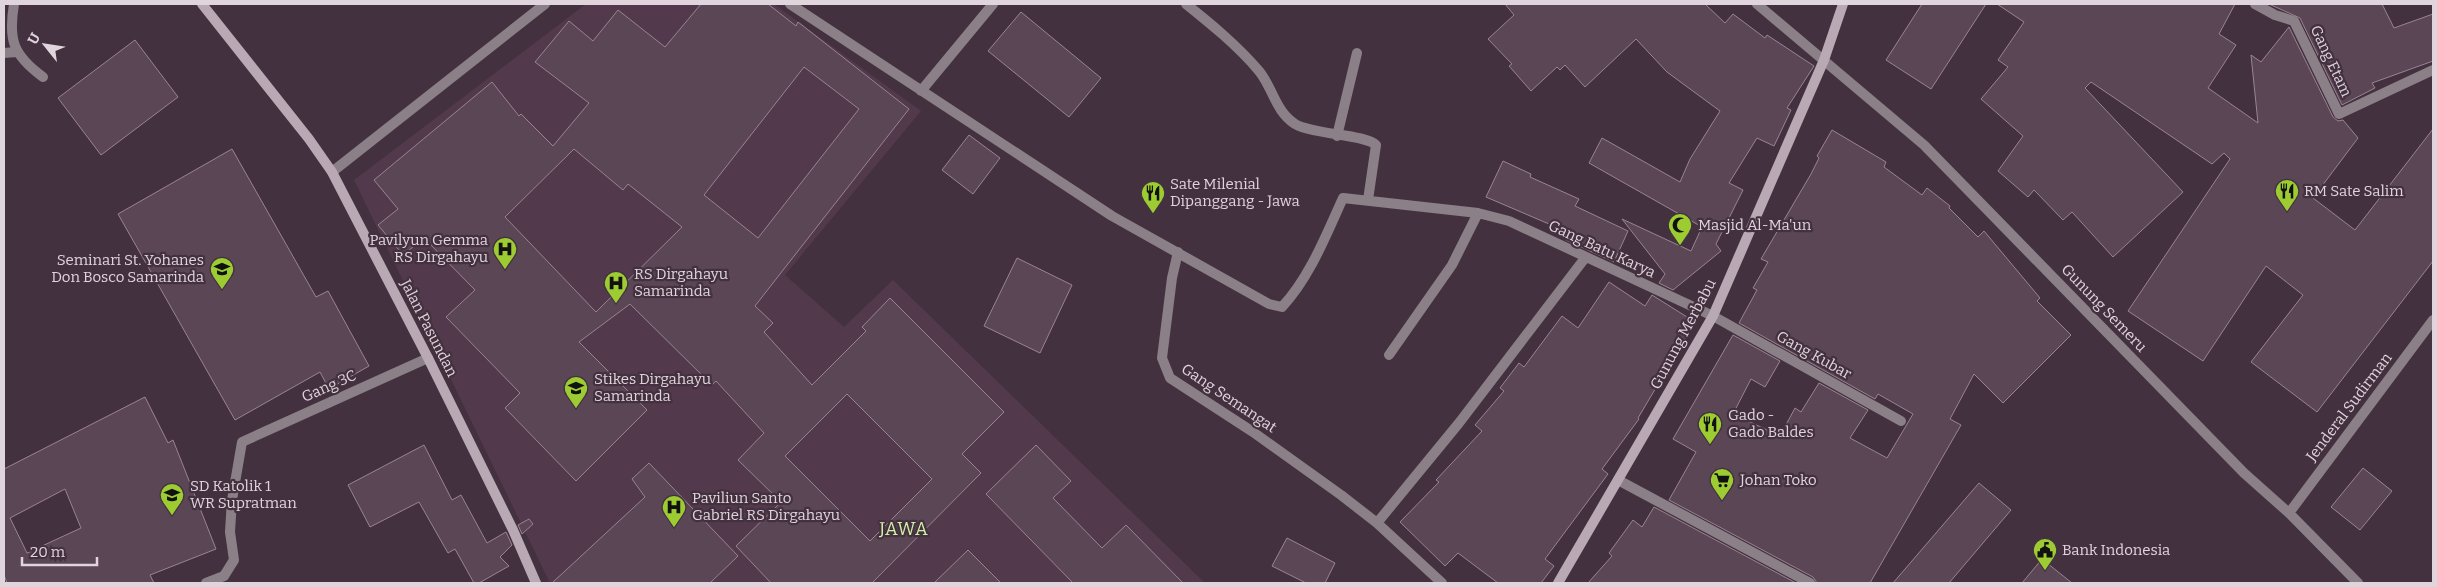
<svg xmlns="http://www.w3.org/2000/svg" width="2437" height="587" viewBox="0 0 2437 587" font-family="Bitter,serif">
	<rect width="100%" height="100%" fill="#44313f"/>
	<!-- built -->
	<path fill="#52394c" d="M 586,4 L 774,4 L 921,111 L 785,275 L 844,327 L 893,280 L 1205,583 L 550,583 L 354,180 Z"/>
	<!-- building -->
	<path fill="#5a4655" stroke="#9a8494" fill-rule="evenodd" d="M 701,4 L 768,4 L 796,26 L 798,22 L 909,109 L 755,306 L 773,323 L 764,332 L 812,385 L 866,331 L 862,327 L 890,298 L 1004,412 L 962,454 L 981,473 L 872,583 L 771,583 L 736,546 L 781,502 L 738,460 L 764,433 L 716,381 L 712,385 L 630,304 L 579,342 L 647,410 L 576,481 L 505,408 L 520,393 L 446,317 L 475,290 L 424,238 L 403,255 L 378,225 L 398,209 L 374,180 L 492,82 L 519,116 L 521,114 L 553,146 L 589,103 L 535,62 L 569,21 L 593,41 L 618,10 L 665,47 ZM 804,67 L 859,109 L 758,238 L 704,195 ZM 574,149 L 623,190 L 628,184 L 682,227 L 596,312 L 505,217 ZM 847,394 L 932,479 L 870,541 L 785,456 Z
		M 1505,4 L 1705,4 L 1725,23 L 1733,14 L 1765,38 L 1767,35 L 1814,66 L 1787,108 L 1791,110 L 1774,146 L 1757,138 L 1729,183 L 1743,190 L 1716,244 L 1721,251 L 1673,290 L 1659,283 L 1665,274 L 1622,219 L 1691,251 L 1702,227 L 1589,163 L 1602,138 L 1680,182 L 1690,159 L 1720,111 L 1667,72 L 1636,39 L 1585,87 L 1565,65 L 1560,70 L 1557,67 L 1531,91 L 1509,66 L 1512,64 L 1488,39 L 1514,15 Z
		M 1922,4 L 1986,4 L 1931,89 L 1886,60 Z
		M 1997,4 L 2235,4 L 2219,34 L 2236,45 L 2208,88 L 2258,123 L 2251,55 L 2261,62 L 2289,27 L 2333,117 L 2338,121 L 2343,120 L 2358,138 L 2313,198 L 2355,230 L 2433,129 L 2433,261 L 2317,412 L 2251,362 L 2303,295 L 2266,266 L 2203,361 L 2128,311 L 2230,159 L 2224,153 L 2212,164 L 2091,82 L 2085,88 L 2183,192 L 2113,257 L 2072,212 L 2063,220 L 2034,190 L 2028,197 L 1998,171 L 2023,136 L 1981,99 L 2008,67 L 1998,60 L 2024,22 Z
		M 2269,4 L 2382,4 L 2394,28 L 2433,14 L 2433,61 L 2372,83 L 2375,88 L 2342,105 L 2300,18 Z
		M 1021,12 L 1101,78 L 1069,117 L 988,51 Z
		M 135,40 L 178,97 L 101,155 L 58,98 Z
		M 1832,130 L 1886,162 L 1884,167 L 1922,195 L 1927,188 L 1950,206 L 1949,208 L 1978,237 L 1984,231 L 2040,298 L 2037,301 L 2071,335 L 2003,403 L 1974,374 L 1950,419 L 1961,425 L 1870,583 L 1817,583 L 1813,577 L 1669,500 L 1696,452 L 1673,439 L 1733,335 L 1780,361 L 1765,387 L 1751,379 L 1733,414 L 1780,436 L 1795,408 L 1801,412 L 1819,383 L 1868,410 L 1850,438 L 1887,458 L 1913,414 L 1878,394 L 1875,399 L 1739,323 L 1757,290 L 1753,288 L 1768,262 L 1761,259 L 1811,174 L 1819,158 L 1817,156 Z
		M 969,135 L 1000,158 L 973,194 L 942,170 Z
		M 232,149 L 316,297 L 328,291 L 369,366 L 329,389 L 320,372 L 235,420 L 118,214 Z
		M 1503,161 L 1531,174 L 1530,177 L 1579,199 L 1575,206 L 1628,231 L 1614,262 L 1566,240 L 1570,233 L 1486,197 Z
		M 1017,258 L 1072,285 L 1040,353 L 984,326 Z
		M 1609,282 L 1645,306 L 1652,295 L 1695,322 L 1638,418 L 1639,419 L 1602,469 L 1608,474 L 1545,559 L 1554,566 L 1541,583 L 1498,583 L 1458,553 L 1445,566 L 1400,522 L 1439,482 L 1436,480 L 1482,431 L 1475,425 L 1504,391 L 1500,388 L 1519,363 L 1524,367 L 1562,316 L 1578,328 Z
		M 145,397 L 168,443 L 173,440 L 216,549 L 150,575 L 154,583 L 7,583 L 4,575 L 4,469 ZM 65,489 L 81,528 L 27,553 L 10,518 Z
		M 424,445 L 452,500 L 461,495 L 487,543 L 506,532 L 512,545 L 500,557 L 509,566 L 479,583 L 474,583 L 455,549 L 448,553 L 419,502 L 370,527 L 348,485 Z
		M 1036,445 L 1071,481 L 1053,498 L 1102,548 L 1126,525 L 1183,583 L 1073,583 L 986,494 Z
		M 649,463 L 738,556 L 710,583 L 552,583 L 645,497 L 632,479 Z
		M 2363,468 L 2392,491 L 2360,530 L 2331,507 Z
		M 1979,483 L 2011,510 L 1949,583 L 1893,583 Z
		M 1654,507 L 1796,583 L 1588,583 L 1612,556 L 1609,553 L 1633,520 L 1642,527 Z
		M 529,519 L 533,524 L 522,534 L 518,525 Z
		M 1287,538 L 1335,563 L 1325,583 L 1306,583 L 1272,566 Z
		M 968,550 L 1001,583 L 934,583 Z
		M 2042,559 L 2072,583 L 2022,583 Z"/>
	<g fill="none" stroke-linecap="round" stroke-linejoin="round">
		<!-- street -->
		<path stroke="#8b8088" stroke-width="10" d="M 14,4 C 8,40 13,55 43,77
			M 790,4 L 1112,216 L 1269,304 L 1282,307 C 1310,277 1326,235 1343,198 L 1478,213 L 1509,221 L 1713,316 L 1901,421
			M 1186,4 C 1211,24 1238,46 1259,71 C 1273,88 1275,111 1295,124 C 1314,135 1365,134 1376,145 L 1368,200
			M 1757,4 L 1924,145 L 2244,473 L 2289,513 L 2358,583
			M 2255,4 L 2275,15 L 2294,21 L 2339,114 L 2433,70
			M 4,53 L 16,52
			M 921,91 L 993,4
			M 1337,136 L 1357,53
			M 332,172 L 545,4
			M 1178,252 L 1172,278 L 1162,358 L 1170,378 L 1253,432 L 1341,495 L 1377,523 L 1442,583
			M 1389,355 L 1452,265 L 1478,213
			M 1618,480 L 1810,583
			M 2289,513 L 2433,320
			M 1377,523 L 1459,423 L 1585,258
			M 206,583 L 224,576 L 234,560 L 230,532 L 232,500 L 242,442 L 428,358"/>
		<!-- secondary -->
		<path stroke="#b9a9b5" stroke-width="10" d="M 202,4 L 309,139 L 332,172 L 428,358 L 513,530 L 536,583
			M 1558,583 L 1713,316 L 1824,60 L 1843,4"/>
	</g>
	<!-- icons -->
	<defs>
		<g id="restaurant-pin" transform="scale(1.25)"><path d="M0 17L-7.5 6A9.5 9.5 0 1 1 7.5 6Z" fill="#9ccb32" stroke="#44313f"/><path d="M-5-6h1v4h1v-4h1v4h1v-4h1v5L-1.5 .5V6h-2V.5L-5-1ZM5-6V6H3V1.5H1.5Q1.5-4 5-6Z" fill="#111"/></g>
		<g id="mosque-pin" transform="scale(1.25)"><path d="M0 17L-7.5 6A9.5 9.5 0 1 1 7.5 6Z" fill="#9ccb32" stroke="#44313f"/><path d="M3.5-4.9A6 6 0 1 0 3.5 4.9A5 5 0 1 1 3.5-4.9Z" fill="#111"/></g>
		<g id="hospital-pin" transform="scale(1.25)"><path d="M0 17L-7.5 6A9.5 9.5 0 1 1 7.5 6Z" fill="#9ccb32" stroke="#44313f"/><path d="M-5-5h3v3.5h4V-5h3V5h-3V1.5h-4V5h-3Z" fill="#111"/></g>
		<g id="school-pin" transform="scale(1.25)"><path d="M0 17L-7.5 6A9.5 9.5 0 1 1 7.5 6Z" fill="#9ccb32" stroke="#44313f"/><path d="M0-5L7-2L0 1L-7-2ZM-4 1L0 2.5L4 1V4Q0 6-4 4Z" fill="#111"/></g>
		<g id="supermarket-pin" transform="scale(1.25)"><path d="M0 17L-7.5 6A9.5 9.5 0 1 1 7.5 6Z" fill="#9ccb32" stroke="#44313f"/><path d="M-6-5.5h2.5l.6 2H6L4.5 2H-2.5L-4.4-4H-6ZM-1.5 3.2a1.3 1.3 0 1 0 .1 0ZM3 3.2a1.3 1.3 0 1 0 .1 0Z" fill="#111"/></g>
		<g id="civic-pin" transform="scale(1.25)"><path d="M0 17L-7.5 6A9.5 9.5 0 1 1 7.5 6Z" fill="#9ccb32" stroke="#44313f"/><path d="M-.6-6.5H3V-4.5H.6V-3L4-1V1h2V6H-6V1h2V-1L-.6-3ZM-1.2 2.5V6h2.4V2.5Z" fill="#111"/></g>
	</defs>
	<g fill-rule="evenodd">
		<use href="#restaurant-pin" x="2287" y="191"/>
		<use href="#restaurant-pin" x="1153" y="193"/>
		<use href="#mosque-pin" x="1680" y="225"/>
		<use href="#hospital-pin" x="505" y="249"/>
		<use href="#school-pin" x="222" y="269"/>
		<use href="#hospital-pin" x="616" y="283"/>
		<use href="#school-pin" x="576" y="388"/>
		<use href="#restaurant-pin" x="1710" y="424"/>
		<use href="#supermarket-pin" x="1722" y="480"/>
		<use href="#school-pin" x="172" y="495"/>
		<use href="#hospital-pin" x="674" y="507"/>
		<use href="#civic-pin" x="2045" y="550"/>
	</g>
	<g text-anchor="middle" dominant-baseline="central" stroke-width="4.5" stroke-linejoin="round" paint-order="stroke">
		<!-- street labels -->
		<g font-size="15" fill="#e0d4dd" stroke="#44313f">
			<text transform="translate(2331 61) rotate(65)">Gang Etam</text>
			<text transform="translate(1602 249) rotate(25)">Gang Batu Karya</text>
			<text transform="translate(2104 308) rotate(46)">Gunung Semeru</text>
			<text transform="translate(429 328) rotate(63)">Jalan Pasundan</text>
			<text transform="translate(1683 334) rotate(-62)">Gunung Merbabu</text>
			<text transform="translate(1814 355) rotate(29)">Gang Kubar</text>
			<text transform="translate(329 386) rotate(-24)">Gang 3C</text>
			<text transform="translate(1229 398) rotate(34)">Gang Semangat</text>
			<text transform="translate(2349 407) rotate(-53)">Jenderal Sudirman</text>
		</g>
		<!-- poi labels -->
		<g font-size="15" fill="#e0d4dd" stroke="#44313f" text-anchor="start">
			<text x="1170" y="184">Sate Milenial<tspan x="1170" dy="17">Dipanggang - Jawa</tspan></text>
			<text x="2304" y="191">RM Sate Salim</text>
			<text x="1698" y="225">Masjid Al-Ma'un</text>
			<text x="488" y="240" text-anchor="end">Pavilyun Gemma<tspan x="488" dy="17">RS Dirgahayu</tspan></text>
			<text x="204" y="260" text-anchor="end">Seminari St. Yohanes<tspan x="204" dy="17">Don Bosco Samarinda</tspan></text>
			<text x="634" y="274">RS Dirgahayu<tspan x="634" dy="17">Samarinda</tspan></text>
			<text x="594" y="379">Stikes Dirgahayu<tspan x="594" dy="17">Samarinda</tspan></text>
			<text x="1728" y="415">Gado -<tspan x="1728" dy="17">Gado Baldes</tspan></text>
			<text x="1740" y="480">Johan Toko</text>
			<text x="190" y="486">SD Katolik 1<tspan x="190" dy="17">WR Supratman</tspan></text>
			<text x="692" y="498">Paviliun Santo<tspan x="692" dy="17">Gabriel RS Dirgahayu</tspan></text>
			<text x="2062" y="550">Bank Indonesia</text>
		</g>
		<!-- quarter labels -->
		<g font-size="18" letter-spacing="1" fill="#d3efa6" stroke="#44313f">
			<text x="904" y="529">JAWA</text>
		</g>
	</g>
	<!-- border -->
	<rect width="2437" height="587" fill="none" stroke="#e0d4dd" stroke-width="10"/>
	<!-- north arrow -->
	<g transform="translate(45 45) rotate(300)" stroke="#44313f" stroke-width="4" paint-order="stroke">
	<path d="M0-4L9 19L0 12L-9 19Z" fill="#e0d4dd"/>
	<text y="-8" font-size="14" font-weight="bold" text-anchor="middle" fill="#e0d4dd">U</text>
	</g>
	<!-- scale -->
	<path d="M22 557v8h75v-8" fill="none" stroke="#e0d4dd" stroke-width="2.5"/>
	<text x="30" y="557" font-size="15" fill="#e0d4dd" stroke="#44313f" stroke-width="4" paint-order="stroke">20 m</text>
</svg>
